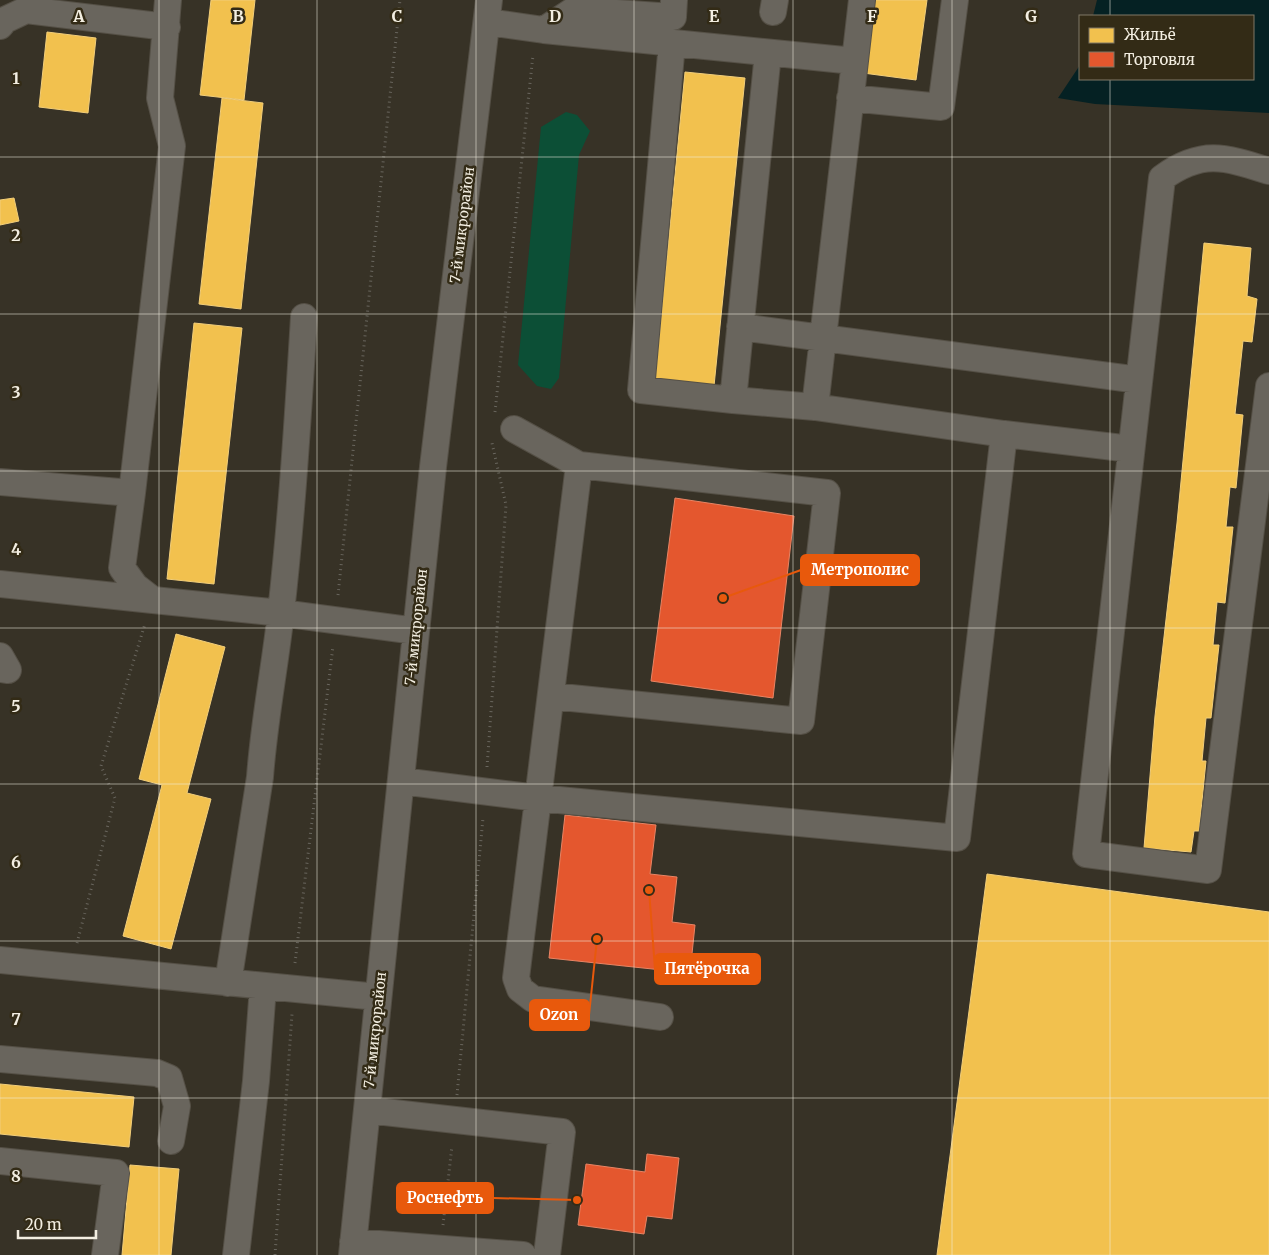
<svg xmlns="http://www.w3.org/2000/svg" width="1269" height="1255" viewBox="0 0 1269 1255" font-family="Merriweather,serif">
	<rect width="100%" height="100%" fill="#373226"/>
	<!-- green -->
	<path fill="#0c4f36" d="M 566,112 L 577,115 L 590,131 L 579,155 L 559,378 L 551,389 L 537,386 L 518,365 L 541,127 Z"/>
	<!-- water -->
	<path fill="#052123" d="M 1097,0 L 1269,0 L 1269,113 L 1095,104 L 1058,98 L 1080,65 L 1080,79 L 1253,79 L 1253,16 L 1093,16 Z"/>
	<!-- homes -->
	<path fill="#f2c14e" stroke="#f2ce7a" d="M 211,0 L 255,0 L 244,100 L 200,95 Z
		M 873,0 L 927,0 L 916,80 L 863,73 Z
		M 47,32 L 96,38 L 88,113 L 39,107 Z
		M 685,72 L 745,78 L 713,396 L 654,390 Z
		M 222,98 L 263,103 L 241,309 L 199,304 Z
		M 14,198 L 19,221 L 0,225 L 0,200 Z
		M 1204,243 L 1251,248 L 1247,296 L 1257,299 L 1252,342 L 1243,341 L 1235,414 L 1243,415 L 1236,488 L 1230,487 L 1226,527 L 1233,527 L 1225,603 L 1217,602 L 1213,645 L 1219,645 L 1211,718 L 1206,718 L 1202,761 L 1206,761 L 1199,831 L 1194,831 L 1191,852 L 1144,848 L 1155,716 L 1177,523 Z
		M 194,323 L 242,328 L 214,584 L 167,579 Z
		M 176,634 L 225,647 L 187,793 L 211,799 L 171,949 L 123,936 L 162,785 L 139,779 Z
		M 987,874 L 1269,912 L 1269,1255 L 937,1255 Z
		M 0,1084 L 134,1097 L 129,1147 L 0,1134 Z
		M 130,1165 L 179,1169 L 171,1255 L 122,1255 Z"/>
	<!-- shops -->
	<path fill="#e4572e" stroke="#e88464" d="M 675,498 L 794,516 L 773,698 L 651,681 Z
		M 565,815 L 656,825 L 650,874 L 677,877 L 672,922 L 695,925 L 690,973 L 549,958 Z
		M 647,1154 L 679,1158 L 672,1219 L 647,1216 L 644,1234 L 578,1225 L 586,1164 L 645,1172 Z"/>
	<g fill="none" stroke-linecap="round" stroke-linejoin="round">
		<!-- minor casing -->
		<g stroke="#555046" stroke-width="28">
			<path id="minor" d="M 773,12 L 775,0
				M 487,22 L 544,30 L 574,10 L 673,17 L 674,0
				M 0,26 L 5,20 L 26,10 L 167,27
				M 544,30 L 854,61
				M 672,43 L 641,390 L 733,400 L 768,53
				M 850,98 L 941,107 L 955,0
				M 1269,171 C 1225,157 1202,149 1162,178 L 1086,854 L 1208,870 L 1269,386
				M 740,327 L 1139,380
				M 733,400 L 815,407 L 862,0
				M 815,407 L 1004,434
				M 514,429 L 579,465 L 827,493 L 801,721 L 551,696
				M 579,465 L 516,978 L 520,989 L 533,999 L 660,1017
				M 0,482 L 132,493 L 122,568 L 135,586 L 153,600 L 281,613 L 416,631
				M 132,493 L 172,146 L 160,98 L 168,0
				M 0,584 L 153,600
				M 0,656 L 8,670 L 0,669
				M 401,781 L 538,798 L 957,838 L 1004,434 L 1131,449
				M 0,960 L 378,997
				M 228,983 L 260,777 C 264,721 275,667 281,612 C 292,514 298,416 304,317
				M 0,1059 L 157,1073 L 169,1078 L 177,1106 L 171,1141
				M 367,1110 L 562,1132 L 547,1255
				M 0,1161 L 116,1173 L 105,1255
				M 353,1242 L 523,1255
				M 236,1255 L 256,1081 L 263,987
				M 352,1255 L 433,467 L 489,0"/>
		</g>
		<!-- path -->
		<path stroke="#69665e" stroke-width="3" stroke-dasharray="1 4" stroke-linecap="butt" d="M 495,412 L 533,55
			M 338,595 L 400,0
			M 487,767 L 506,505 L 492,443
			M 77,943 L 115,798 L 101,766 L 145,624
			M 295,963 L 333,646
			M 457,1095 L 483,818
			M 443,1225 L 452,1146
			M 275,1255 L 292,1014"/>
		<!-- minor -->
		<use href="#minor" stroke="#69655d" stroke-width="26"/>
	</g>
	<!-- grid -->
	<path fill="none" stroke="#f3eee1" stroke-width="1" stroke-opacity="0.55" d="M 159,0 L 159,1255M 317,0 L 317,1255M 476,0 L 476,1255M 634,0 L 634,1255M 793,0 L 793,1255M 952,0 L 952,1255M 1110,0 L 1110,16M 1110,79 L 1110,1255M 0,157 L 1269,157M 0,314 L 1269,314M 0,471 L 1269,471M 0,628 L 1269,628M 0,784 L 1269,784M 0,941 L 1269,941M 0,1098 L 1269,1098"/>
	<g text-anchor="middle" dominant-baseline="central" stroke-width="5" stroke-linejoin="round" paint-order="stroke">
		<!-- street labels -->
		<g font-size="14" fill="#f3eee1" stroke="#332b16">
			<text transform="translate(462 225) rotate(-83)">7-й микрорайон</text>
			<text transform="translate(416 627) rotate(-84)">7-й микрорайон</text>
			<text transform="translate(375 1030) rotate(-84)">7-й микрорайон</text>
		</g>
	</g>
	<g font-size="16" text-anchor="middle" font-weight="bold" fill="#f3eee1" stroke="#332b16" stroke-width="5" stroke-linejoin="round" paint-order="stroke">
		<text x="79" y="22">A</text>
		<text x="238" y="22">B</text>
		<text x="397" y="22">C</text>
		<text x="555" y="22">D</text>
		<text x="714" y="22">E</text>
		<text x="872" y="22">F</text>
		<text x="1031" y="22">G</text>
		<text x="16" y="84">1</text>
		<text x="16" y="241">2</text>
		<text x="16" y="398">3</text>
		<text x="16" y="555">4</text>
		<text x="16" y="712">5</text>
		<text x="16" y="868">6</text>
		<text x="16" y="1025">7</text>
		<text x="16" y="1182">8</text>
	</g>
	<!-- callouts -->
	<path fill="none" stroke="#e8590c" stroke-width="2" d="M723 598L801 570M649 890L655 969M597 939L589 1015M577 1200L493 1198"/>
	<g fill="#e8590c" stroke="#332b16" stroke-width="2">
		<circle cx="723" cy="598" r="5"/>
		<circle cx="649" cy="890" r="5"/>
		<circle cx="597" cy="939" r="5"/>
		<circle cx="577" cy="1200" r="5"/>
	</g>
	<g fill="#e8590c" stroke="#e8590c" stroke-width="2">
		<rect x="801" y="555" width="118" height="30" rx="5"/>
		<rect x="655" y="954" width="105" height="30" rx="5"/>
		<rect x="530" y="1000" width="59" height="30" rx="5"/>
		<rect x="397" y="1183" width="96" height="30" rx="5"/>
	</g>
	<g font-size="15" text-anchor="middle" font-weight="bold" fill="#fff">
		<text x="860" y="575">Метрополис</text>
		<text x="707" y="974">Пятёрочка</text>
		<text x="559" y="1020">Ozon</text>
		<text x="445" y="1203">Роснефть</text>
	</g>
	<!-- legend -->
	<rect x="1079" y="15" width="175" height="65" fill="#332b16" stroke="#807967"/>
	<rect x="1089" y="28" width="25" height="15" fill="#f2c14e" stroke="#807967"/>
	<text x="1124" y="40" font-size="15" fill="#f3eee1">Жильё</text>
	<rect x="1089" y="52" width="25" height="15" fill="#e4572e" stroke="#807967"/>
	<text x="1124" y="65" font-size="15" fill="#f3eee1">Торговля</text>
	<!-- scale -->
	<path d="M18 1230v8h78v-8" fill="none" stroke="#f3eee1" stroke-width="2.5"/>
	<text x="25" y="1230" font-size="15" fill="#f3eee1" stroke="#332b16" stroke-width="4" paint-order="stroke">20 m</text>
</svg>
